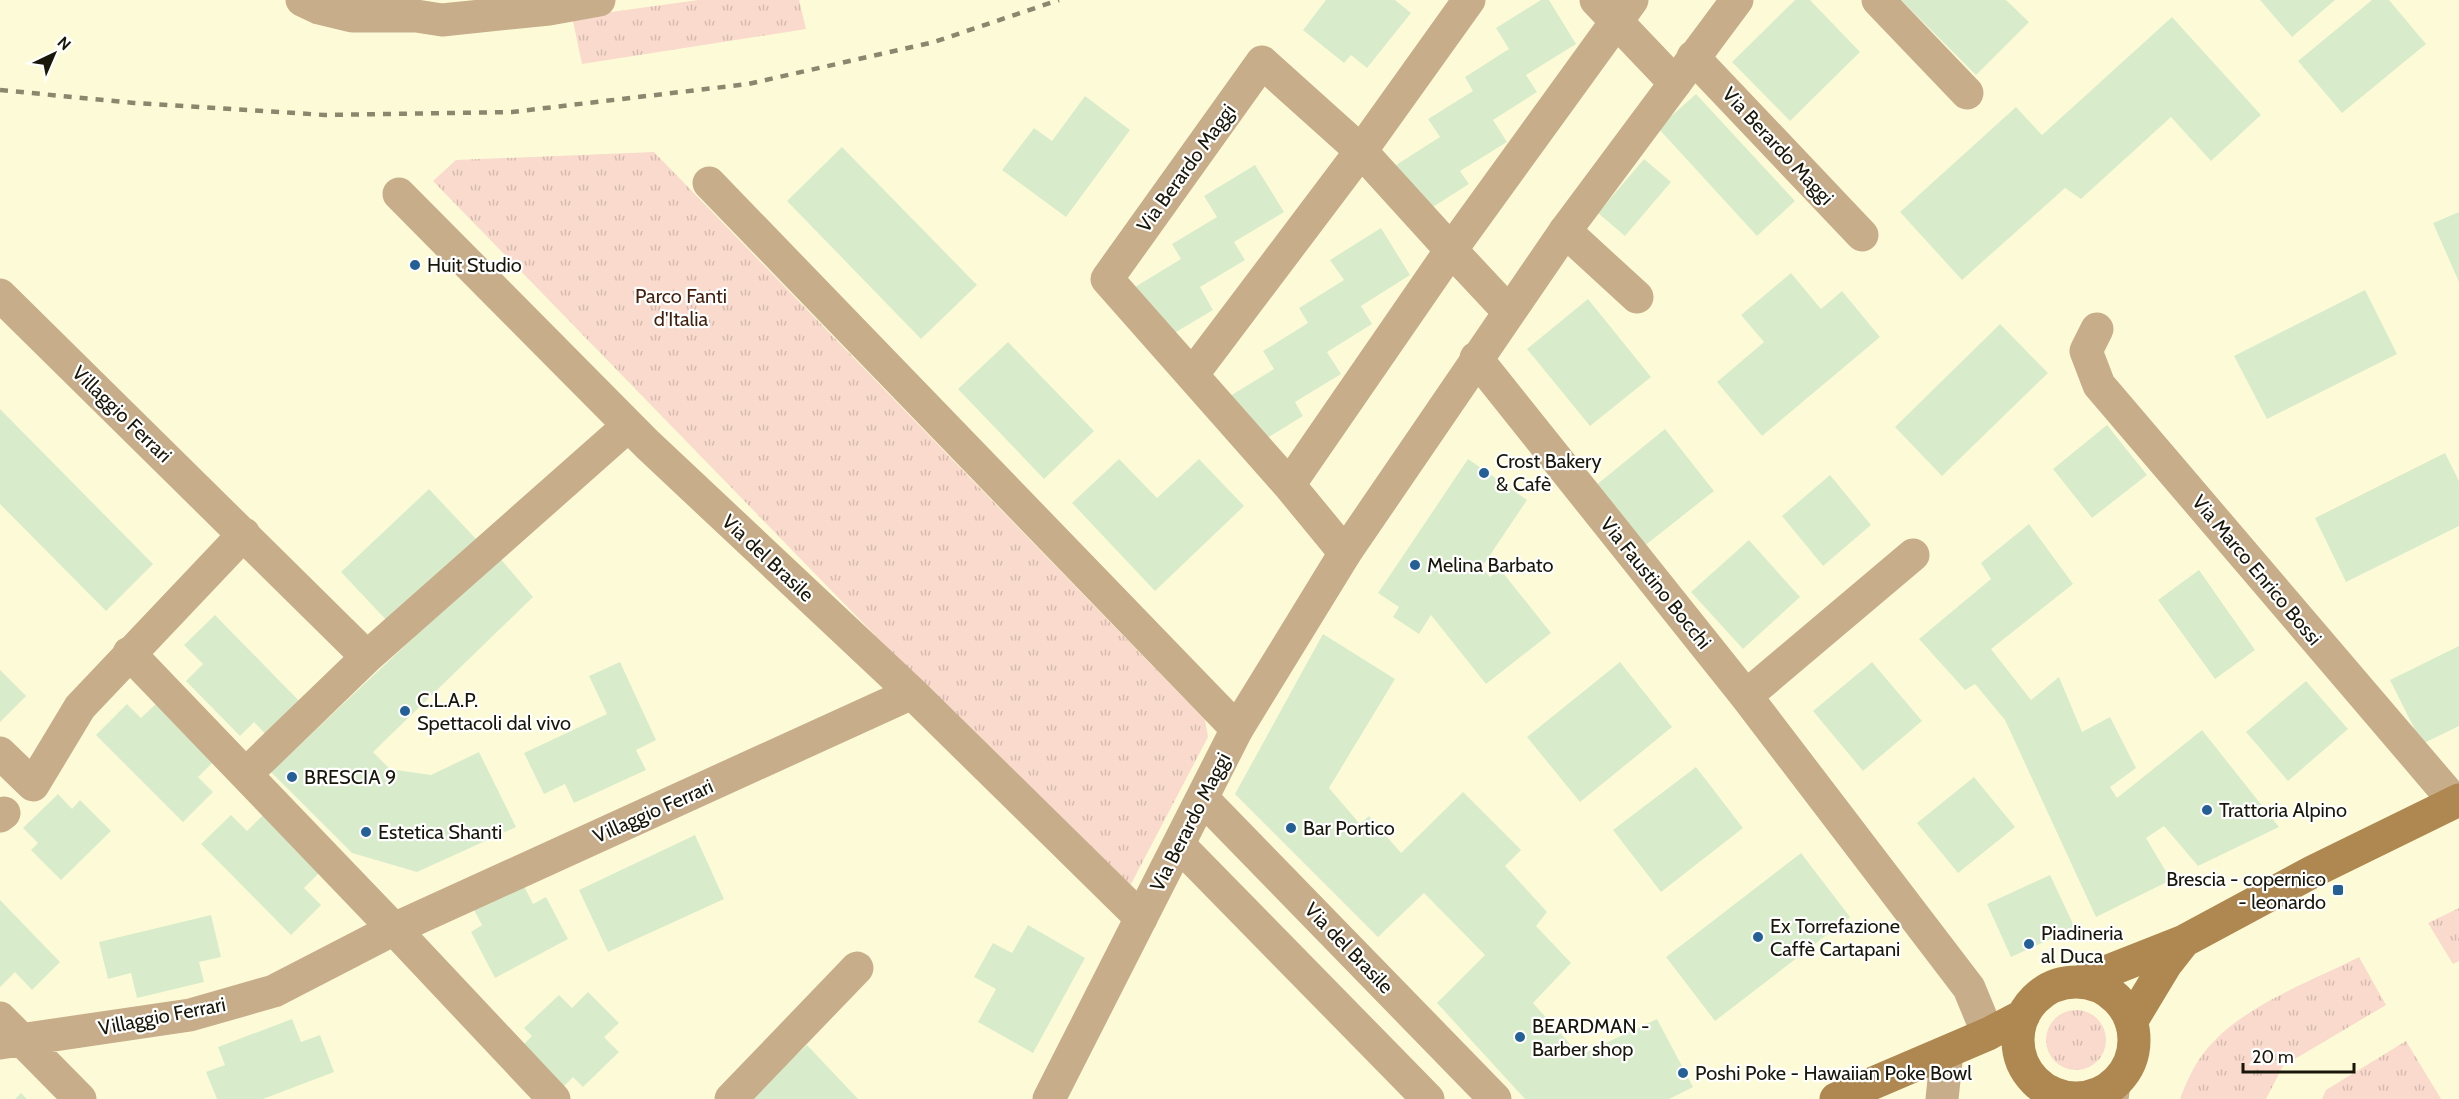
<svg xmlns="http://www.w3.org/2000/svg" width="2459" height="1099" viewBox="0 0 2459 1099" font-family="Cabin,sans-serif">
	<defs>
		<pattern id="grass-tufts" width="24" height="20" patternUnits="userSpaceOnUse" patternTransform="scale(1.5)"><rect width="24" height="20" fill="#f9dacd"/><path d="M3 7l-1-3M5 7V3M7 7l1-3M15 17l-1-3M17 17v-4M19 17l1-3" fill="none" stroke="#d5baaf"/></pattern>
	</defs>
	<rect width="100%" height="100%" fill="#fdfbd7"/>
	<!-- grass -->
	<path fill="url(#grass-tufts)" d="M 698,0 L 799,0 L 806,29 L 582,64 L 573,21 L 597,14 Z
		M 654,152 L 1205,720 L 1208,737 L 1131,884 L 1126,888 L 1118,885 L 433,181 L 456,160 Z
		M 2459,908 L 2459,961 L 2453,964 L 2428,923 Z
		M 2359,957 L 2386,1005 L 2283,1066 L 2266,1099 L 2180,1099 C 2186,1083 2193,1067 2203,1054 C 2238,1007 2308,983 2359,957 Z
		M2046 1040a30 30 0 1 1 60 0a30 30 0 1 1-60 0Z
		M 2406,1041 L 2441,1099 L 2322,1099 L 2326,1090 Z"/>
	<!-- building -->
	<path fill="#d8eccc" d="M 1326,0 L 1395,0 L 1411,13 L 1367,68 L 1351,55 L 1344,63 L 1303,30 Z
		M 1541,0 L 1549,0 L 1576,44 L 1526,75 L 1537,92 L 1493,120 L 1507,142 L 1460,171 L 1469,184 L 1425,212 L 1396,165 L 1440,137 L 1428,119 L 1473,91 L 1465,77 L 1509,49 L 1496,28 Z
		M 1795,0 L 1810,0 L 1860,52 L 1790,121 L 1732,62 Z
		M 1901,0 L 2006,0 L 2029,22 L 1976,75 Z
		M 2260,0 L 2335,0 L 2292,37 Z
		M 2372,0 L 2389,0 L 2426,44 L 2342,113 L 2298,61 Z
		M 2172,17 L 2261,115 L 2211,161 L 2171,117 L 2081,199 L 2065,188 L 1962,280 L 1900,212 L 2016,107 L 2042,135 Z
		M 1696,94 L 1795,201 L 1757,236 L 1658,128 Z
		M 1085,96 L 1130,130 L 1066,217 L 1002,170 L 1034,128 L 1052,141 Z
		M 842,147 L 977,285 L 921,339 L 787,201 Z
		M 1644,159 L 1671,182 L 1625,236 L 1598,213 Z
		M 1255,165 L 1284,212 L 1234,242 L 1245,260 L 1200,287 L 1213,310 L 1166,338 L 1135,287 L 1181,259 L 1172,244 L 1217,217 L 1204,196 Z
		M 2459,212 L 2459,282 L 2433,223 Z
		M 1381,228 L 1410,275 L 1361,306 L 1372,324 L 1327,352 L 1341,374 L 1295,402 L 1303,416 L 1259,443 L 1230,396 L 1274,369 L 1263,351 L 1308,323 L 1299,308 L 1344,280 L 1330,260 Z
		M 1791,273 L 1821,309 L 1842,291 L 1880,337 L 1762,436 L 1717,382 L 1764,342 L 1741,315 Z
		M 2365,290 L 2397,354 L 2267,419 L 2234,356 Z
		M 1588,299 L 1651,377 L 1590,426 L 1527,349 Z
		M 2000,324 L 2048,373 L 1942,476 L 1895,427 Z
		M 1008,342 L 1094,431 L 1044,479 L 958,389 Z
		M 0,409 L 153,564 L 106,611 L 0,504 Z
		M 2107,425 L 2147,475 L 2092,518 L 2053,469 Z
		M 1665,429 L 1714,491 L 1643,547 L 1595,486 Z
		M 2445,453 L 2459,481 L 2459,526 L 2346,582 L 2315,518 Z
		M 1119,459 L 1157,498 L 1199,459 L 1244,506 L 1155,591 L 1072,503 Z
		M 1468,459 L 1527,500 L 1482,567 L 1490,577 L 1500,569 L 1551,633 L 1486,684 L 1431,615 L 1419,634 L 1393,617 L 1399,607 L 1378,593 Z
		M 1830,475 L 1871,525 L 1823,566 L 1782,516 Z
		M 429,489 L 477,540 L 389,623 L 341,572 Z
		M 2029,524 L 2073,584 L 1991,649 L 2031,700 L 2059,677 L 2082,732 L 2110,717 L 2136,768 L 2110,787 L 2117,798 L 2202,730 L 2279,827 L 2198,866 L 2164,826 L 2146,838 L 2171,880 L 2096,917 L 2005,720 L 1975,684 L 1965,690 L 1919,639 L 1991,579 L 1981,563 Z
		M 1749,540 L 1800,597 L 1743,649 L 1691,592 Z
		M 499,557 L 533,597 L 373,752 L 390,769 L 431,775 L 479,752 L 516,827 L 417,872 L 352,853 L 271,772 Z
		M 2199,570 L 2255,650 L 2215,679 L 2158,600 Z
		M 215,615 L 306,708 L 272,741 L 254,722 L 240,736 L 186,681 L 203,664 L 184,645 Z
		M 1323,634 L 1395,679 L 1329,788 L 1360,824 L 1369,816 L 1401,853 L 1463,792 L 1521,850 L 1505,866 L 1547,912 L 1536,926 L 1571,963 L 1533,1003 L 1580,1055 L 1657,1019 L 1693,1087 L 1669,1099 L 1525,1099 L 1437,1003 L 1485,955 L 1424,893 L 1378,937 L 1235,794 Z
		M 2459,646 L 2459,726 L 2422,744 L 2390,680 Z
		M 620,662 L 656,740 L 636,750 L 646,770 L 574,803 L 565,784 L 544,794 L 524,753 L 607,714 L 589,676 Z
		M 1620,662 L 1672,727 L 1580,802 L 1527,737 Z
		M 1872,662 L 1922,721 L 1863,771 L 1813,711 Z
		M 0,670 L 26,696 L 0,722 Z
		M 2306,681 L 2348,729 L 2288,781 L 2246,732 Z
		M 159,701 L 216,759 L 198,777 L 213,792 L 183,822 L 96,735 L 127,704 L 141,718 Z
		M 1696,767 L 1743,828 L 1661,892 L 1613,830 Z
		M 1974,777 L 2015,827 L 1958,873 L 1917,823 Z
		M 58,794 L 72,809 L 80,800 L 111,831 L 61,880 L 31,850 L 38,843 L 23,828 Z
		M 265,813 L 322,870 L 304,888 L 321,905 L 291,935 L 201,844 L 231,815 L 247,831 Z
		M 695,835 L 724,899 L 608,952 L 579,890 Z
		M 1801,853 L 1850,917 L 1715,1021 L 1666,957 Z
		M 2050,875 L 2075,928 L 2011,957 L 1987,904 Z
		M 523,884 L 533,904 L 546,897 L 568,939 L 495,978 L 471,932 L 482,925 L 474,910 Z
		M 0,900 L 60,962 L 32,990 L 15,972 L 0,987 Z
		M 211,915 L 221,957 L 199,962 L 204,982 L 137,998 L 131,973 L 108,979 L 99,942 Z
		M 1028,925 L 1085,958 L 1033,1053 L 978,1022 L 996,989 L 974,977 L 993,943 L 1012,953 Z
		M 588,992 L 619,1023 L 604,1037 L 619,1052 L 583,1087 L 573,1077 L 558,1092 L 518,1050 L 532,1036 L 524,1028 L 559,995 L 572,1008 Z
		M 292,1019 L 301,1042 L 320,1035 L 334,1072 L 263,1099 L 217,1099 L 206,1072 L 225,1065 L 218,1047 Z
		M 807,1045 L 858,1099 L 750,1099 Z
		M 21,1093 L 27,1099 L 15,1099 Z"/>
	<g fill="none" stroke-linecap="round" stroke-linejoin="round">
		<!-- minor -->
		<path stroke="#c7ad8a" stroke-width="33" d="M 302,0 L 319,8 L 352,16 L 416,16 L 442,20 L 549,9 L 599,0
			M 1596,0 L 1675,83
			M 1878,0 L 1967,93
			M 1693,57 L 1862,235
			M 709,183 L 1237,729
			M 399,194 L 647,444 L 912,693 L 1141,918
			M 1565,231 L 1637,297
			M 0,295 L 367,657
			M 1509,312 L 1451,250 L 1632,0
			M 2097,329 L 2086,351 L 2099,385 L 2455,802
			M 1476,358 L 1746,696 L 1969,988 L 1988,1034
			M 1192,375 L 1361,151 L 1469,0
			M 1289,485 L 1451,250 L 1361,151 L 1262,62 L 1107,279 L 1289,485 L 1345,553
			M 129,653 L 394,929 L 554,1099
			M 1746,696 L 1913,555
			M 0,753 L 33,785 L 80,707 L 244,534
			M 246,774 L 367,657 L 628,426
			M 0,816 L 4,813
			M 0,1018 L 80,1099
			M 0,1043 L 190,1015 L 274,991 L 394,929 L 912,693
			M 2051,1092 L 2058,1099
			M 731,1099 L 857,968
			M 1942,1099 L 1947,1052
			M 2112,1099 L 2114,1084"/>
		<!-- tertiary -->
		<path stroke="#c7ad8a" stroke-width="33" d="M 1202,798 L 1495,1099
			M 1179,845 L 1428,1099
			M 1049,1099 L 1237,729 L 1345,553 L 1565,231 L 1737,0"/>
		<!-- secondary -->
		<path stroke="#ae8751" stroke-width="33" d="M 2080,982 L 2184,941 L 2314,871 L 2459,800
			M2018 1040a58 58 0 1 1 116 0a58 58 0 1 1-116 0Z
			M 2131,1022 L 2166,964 L 2184,941
			M 1836,1099 L 1988,1034 L 2024,1015"/>
		<!-- rail -->
		<path stroke="#89886f" stroke-width="4.5" stroke-dasharray="8 8" stroke-linecap="butt" d="M 0,90 L 134,103 L 325,115 L 512,112 L 748,84 L 934,42 L 1059,0"/>
	</g>
	<!-- markers -->
	<g fill="#245f96" stroke="#fff" stroke-width="2">
		<circle cx="415" cy="265" r="6"/>
		<circle cx="1484" cy="473" r="6"/>
		<circle cx="1415" cy="565" r="6"/>
		<circle cx="405" cy="711" r="6"/>
		<circle cx="292" cy="777" r="6"/>
		<circle cx="2207" cy="810" r="6"/>
		<circle cx="1291" cy="828" r="6"/>
		<circle cx="366" cy="832" r="6"/>
		<rect x="2332" y="884" width="12" height="12" rx="3"/>
		<circle cx="1758" cy="937" r="6"/>
		<circle cx="2029" cy="944" r="6"/>
		<circle cx="1520" cy="1037" r="6"/>
		<circle cx="1683" cy="1073" r="6"/>
	</g>
	<g text-anchor="middle" dominant-baseline="central" stroke-width="4.5" stroke-linejoin="round" paint-order="stroke">
		<!-- street labels -->
		<g font-size="20" fill="#18170a" stroke="#fff">
			<text transform="translate(1778 146) rotate(47)">Via Berardo Maggi</text>
			<text transform="translate(1186 168) rotate(-54)">Via Berardo Maggi</text>
			<text transform="translate(122 414) rotate(44)">Villaggio Ferrari</text>
			<text transform="translate(768 558) rotate(43)">Via del Brasile</text>
			<text transform="translate(2257 570) rotate(50)">Via Marco Enrico Bossi</text>
			<text transform="translate(1656 583) rotate(51)">Via Faustino Bocchi</text>
			<text transform="translate(653 811) rotate(-24)">Villaggio Ferrari</text>
			<text transform="translate(1190 822) rotate(-63)">Via Berardo Maggi</text>
			<text transform="translate(1349 948) rotate(46)">Via del Brasile</text>
			<text transform="translate(162 1016) rotate(-11)">Villaggio Ferrari</text>
		</g>
		<!-- poi labels -->
		<g font-size="20" fill="#18170a" stroke="#fff" text-anchor="start">
			<text x="427" y="265">Huit Studio</text>
			<text x="1496" y="461">Crost Bakery<tspan x="1496" dy="23">&amp; Cafè</tspan></text>
			<text x="1427" y="565">Melina Barbato</text>
			<text x="417" y="700">C.L.A.P.<tspan x="417" dy="23">Spettacoli dal vivo</tspan></text>
			<text x="304" y="777">BRESCIA 9</text>
			<text x="2219" y="810">Trattoria Alpino</text>
			<text x="1303" y="828">Bar Portico</text>
			<text x="378" y="832">Estetica Shanti</text>
			<text x="2326" y="879" text-anchor="end">Brescia - copernico<tspan x="2326" dy="23">- leonardo</tspan></text>
			<text x="1770" y="926">Ex Torrefazione<tspan x="1770" dy="23">Caffè Cartapani</tspan></text>
			<text x="2041" y="933">Piadineria<tspan x="2041" dy="23">al Duca</tspan></text>
			<text x="1532" y="1026">BEARDMAN -<tspan x="1532" dy="23">Barber shop</tspan></text>
			<text x="1695" y="1073">Poshi Poke - Hawaiian Poke Bowl</text>
		</g>
		<!-- park labels -->
		<g font-size="20" fill="#431f0d" stroke="#fff">
			<text x="681" y="296">Parco Fanti<tspan x="681" dy="23">d'Italia</tspan></text>
		</g>
	</g>
	<!-- north arrow -->
	<g transform="translate(54 54) rotate(44)" stroke="#ffffff" stroke-width="4.5" paint-order="stroke">
	<path d="M0-4.5L10 22L0 15L-10 22Z" fill="#18170a"/>
	<text y="-9" font-size="16" font-weight="bold" text-anchor="middle" fill="#18170a">N</text>
	</g>
	<!-- scale -->
	<path d="M2243 1063v9h111v-9" fill="none" stroke="#18170a" stroke-width="3"/>
	<text x="2252" y="1063" font-size="18" fill="#18170a" stroke="#ffffff" stroke-width="4.5" paint-order="stroke">20 m</text>
</svg>
